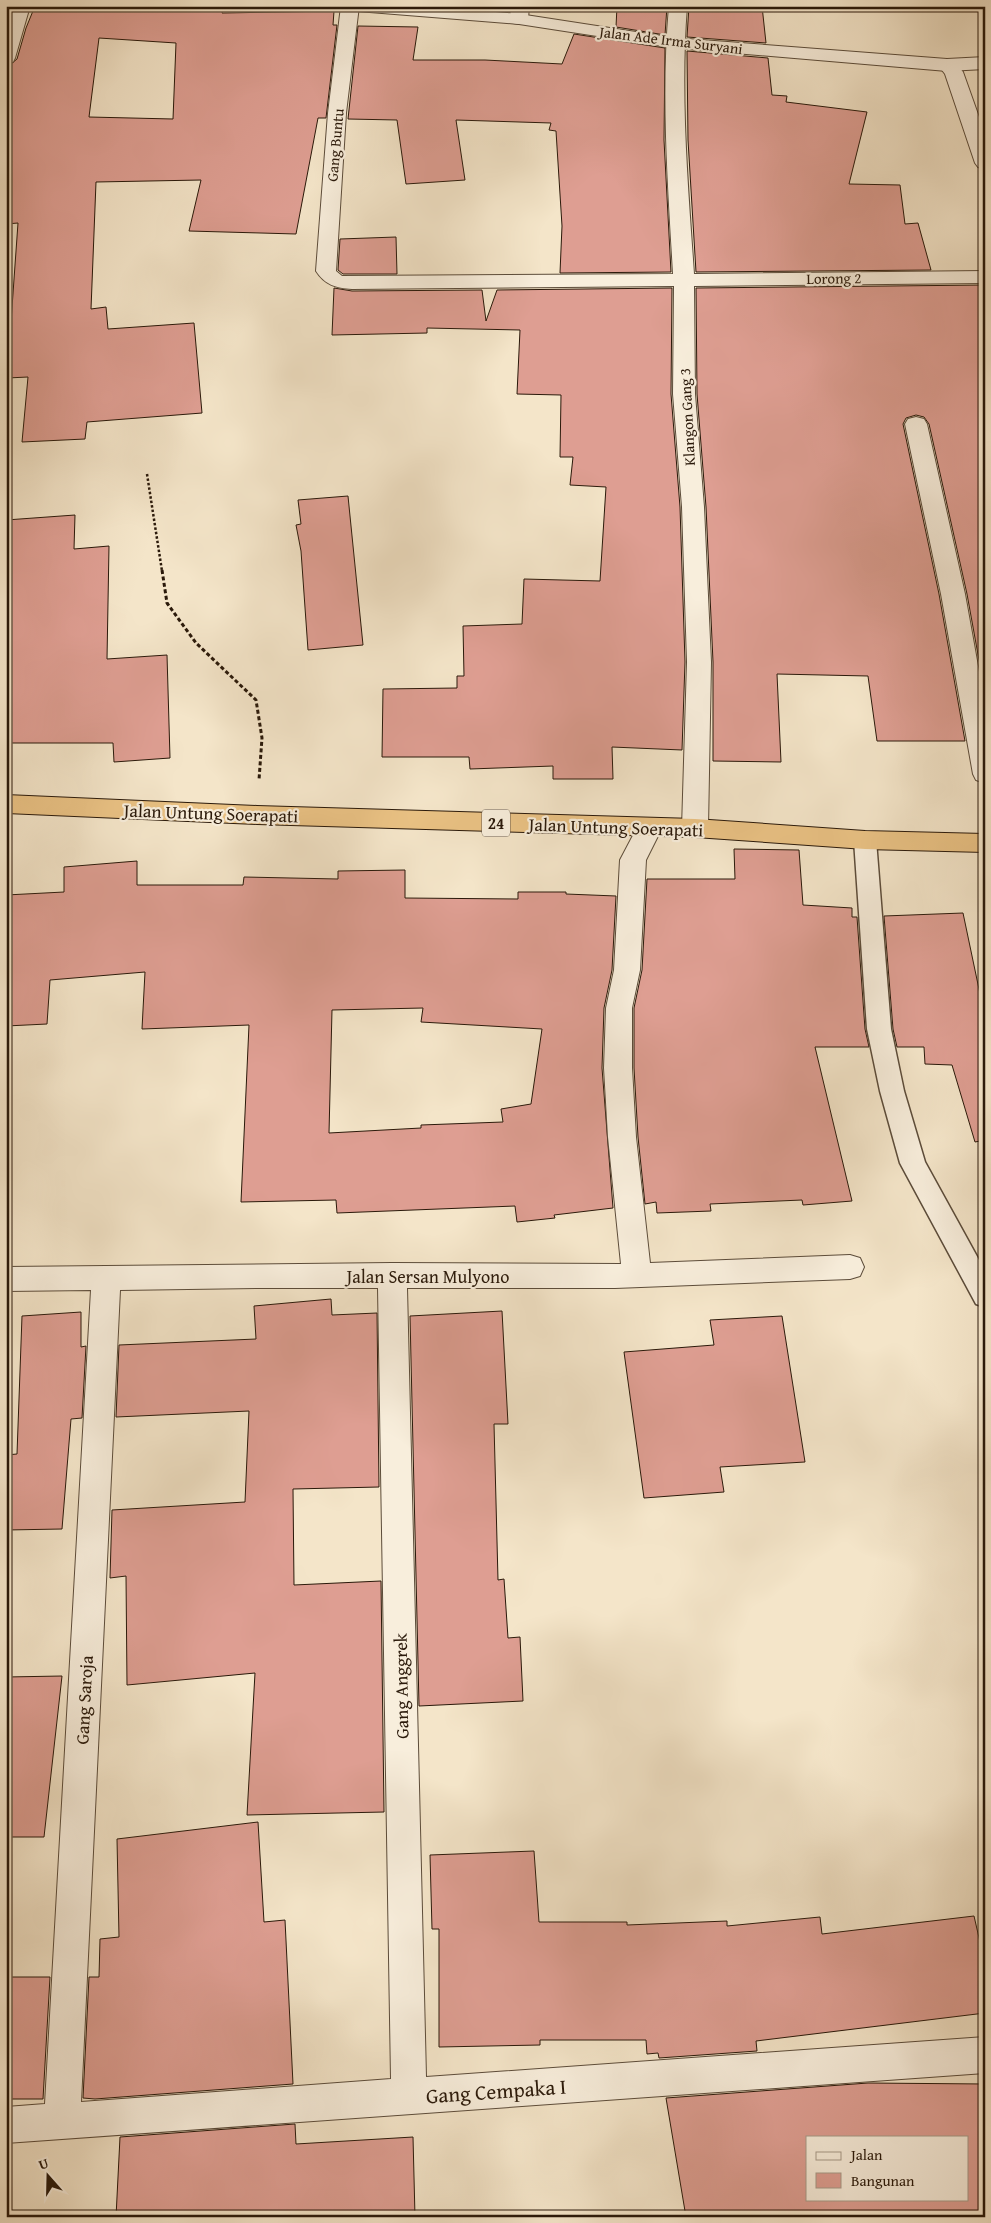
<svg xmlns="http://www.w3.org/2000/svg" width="991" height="2223" viewBox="0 0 991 2223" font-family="'Gentium Book Plus',serif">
	<rect width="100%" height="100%" fill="#f4e5c9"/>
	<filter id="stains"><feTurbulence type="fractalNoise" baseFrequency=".004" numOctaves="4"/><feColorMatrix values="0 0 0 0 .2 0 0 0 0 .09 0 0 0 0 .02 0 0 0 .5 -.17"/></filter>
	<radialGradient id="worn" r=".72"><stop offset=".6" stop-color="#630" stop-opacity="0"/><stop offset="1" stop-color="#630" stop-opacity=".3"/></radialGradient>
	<!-- building -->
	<path fill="#de9e92" stroke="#2a190a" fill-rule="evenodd" d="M 35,6 L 224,6 L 222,13 L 334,11 L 333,25 L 337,25 L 326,118 L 318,118 L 296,234 L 189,231 L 201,180 L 96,182 L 91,309 L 106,307 L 108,329 L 194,323 L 202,413 L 87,422 L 85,439 L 22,442 L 28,377 L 7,378 L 18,223 L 6,224 L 6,95 L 11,64 L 17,59 L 26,28 ZM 99,38 L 176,43 L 173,119 L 89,117 Z
		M 617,6 L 667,6 L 665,35 L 616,27 Z
		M 689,6 L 762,6 L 766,43 L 687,37 Z
		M 358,26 L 418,27 L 413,60 L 485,60 L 562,64 L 574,34 L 665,48 L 664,140 L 671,272 L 560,273 L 562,226 L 556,131 L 549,130 L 551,123 L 456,120 L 465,180 L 406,184 L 397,120 L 348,119 Z
		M 687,51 L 768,58 L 772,95 L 787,96 L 786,102 L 867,112 L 849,184 L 900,185 L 905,224 L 918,223 L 931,270 L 696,272 L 688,140 Z
		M 396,237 L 397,274 L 343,274 L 338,270 L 340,239 Z
		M 985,285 L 985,693 L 967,594 L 929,424 L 924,417 L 916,415 L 906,418 L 903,424 L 939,594 L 965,741 L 877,741 L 868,676 L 777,674 L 781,762 L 713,761 L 713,662 L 706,507 L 697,394 L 696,288 Z
		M 334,288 L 352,291 L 482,290 L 486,321 L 497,290 L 672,288 L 671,394 L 680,507 L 685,662 L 682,750 L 612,747 L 613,779 L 553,779 L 553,766 L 470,769 L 469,757 L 382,757 L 383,689 L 457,688 L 457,676 L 464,676 L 463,626 L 522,624 L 524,579 L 600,581 L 606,487 L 570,485 L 573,457 L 560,457 L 561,395 L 517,394 L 520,330 L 427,328 L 427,333 L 332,335 Z
		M 348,496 L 363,645 L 308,650 L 301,551 L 296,525 L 301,524 L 298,500 Z
		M 75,515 L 74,549 L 109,546 L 107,659 L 167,655 L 170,758 L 114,762 L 113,743 L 6,743 L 6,520 Z
		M 734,849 L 799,850 L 803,905 L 852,908 L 852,917 L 857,917 L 865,1029 L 869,1047 L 815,1047 L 852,1201 L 803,1205 L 802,1200 L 710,1204 L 711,1211 L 657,1213 L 656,1202 L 645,1204 L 638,1137 L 634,1068 L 634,1008 L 642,970 L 647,879 L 735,879 Z
		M 137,861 L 137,885 L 243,885 L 244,877 L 338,879 L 338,871 L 405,870 L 405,898 L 518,899 L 518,892 L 566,892 L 566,894 L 616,896 L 612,970 L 604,1008 L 602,1068 L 613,1208 L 554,1215 L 555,1218 L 517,1222 L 515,1206 L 337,1213 L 336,1200 L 241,1202 L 249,1025 L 142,1029 L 145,972 L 50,980 L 47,1024 L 6,1026 L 6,895 L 64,892 L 64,867 ZM 423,1008 L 421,1022 L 542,1029 L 531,1104 L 501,1109 L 503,1122 L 421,1125 L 421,1128 L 329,1133 L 332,1010 Z
		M 963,913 L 980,994 L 985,994 L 985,1140 L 975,1142 L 952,1065 L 925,1064 L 924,1047 L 897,1047 L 893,1029 L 884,916 Z
		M 331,1299 L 332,1315 L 377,1313 L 379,1487 L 293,1489 L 294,1585 L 381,1581 L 384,1812 L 247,1815 L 255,1673 L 127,1685 L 126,1576 L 110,1578 L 112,1510 L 245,1502 L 249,1411 L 116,1417 L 119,1345 L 256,1339 L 254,1306 Z
		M 502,1311 L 508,1424 L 494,1424 L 498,1580 L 504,1579 L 508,1638 L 520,1637 L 523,1701 L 419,1706 L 410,1316 Z
		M 81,1312 L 81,1347 L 86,1346 L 82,1418 L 71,1419 L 62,1529 L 6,1530 L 6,1455 L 17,1454 L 22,1316 Z
		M 782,1316 L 805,1462 L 720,1467 L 724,1492 L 644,1498 L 624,1352 L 714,1345 L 710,1320 Z
		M 62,1676 L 44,1837 L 6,1837 L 6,1677 Z
		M 258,1822 L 264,1922 L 285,1920 L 293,2084 L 95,2099 L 83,2098 L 89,1977 L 99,1977 L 100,1939 L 119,1937 L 117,1839 Z
		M 534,1851 L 539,1922 L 627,1922 L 627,1925 L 727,1921 L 727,1926 L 820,1917 L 822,1934 L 974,1916 L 985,1964 L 985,2013 L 756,2041 L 757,2051 L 659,2058 L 658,2053 L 647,2054 L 646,2040 L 540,2040 L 540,2045 L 439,2047 L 439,1929 L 432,1929 L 430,1855 Z
		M 6,1977 L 50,1977 L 43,2099 L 6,2099 Z
		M 868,2083 L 985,2084 L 985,2213 L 924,2217 L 686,2217 L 666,2098 ZM 807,2137 L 967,2137 L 967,2199 L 807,2199 Z
		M 295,2124 L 296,2144 L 413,2137 L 415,2217 L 116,2217 L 120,2137 Z"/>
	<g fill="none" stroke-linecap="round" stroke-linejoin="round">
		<!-- service casing -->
		<g stroke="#5c4c3a" stroke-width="3">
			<path id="service" d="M 865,832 L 873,834 L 876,840 L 891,1029 L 904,1091 L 925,1162 L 985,1271 L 985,1307 L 976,1304 L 900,1163 L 880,1091 L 867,1029 L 854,840 L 857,834 Z"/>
		</g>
		<!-- minor casing -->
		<g stroke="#5c4c3a" stroke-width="2">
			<path id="minor" d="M 12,6 L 30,6 L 15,58 L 13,62 L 6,63 L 6,26 Z
				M 341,6 L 359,6 L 346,113 L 336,271 L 342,276 L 673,274 C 668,185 661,96 669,6 L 687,6 C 680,96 688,185 694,274 L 985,271 L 985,283 L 694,286 L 695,394 L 704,507 L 711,662 L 708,828 L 704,834 L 695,837 L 686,834 L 682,828 L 687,662 L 682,507 L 673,394 L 674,286 L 352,289 C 336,288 325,285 316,271 L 328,113 Z
				M 511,6 L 529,6 L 528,19 L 525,23 L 519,24 L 513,23 L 510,19 Z
				M 947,59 L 954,61 L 963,72 L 985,134 L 985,169 L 978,167 L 975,163 L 945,74 L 938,65 L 940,61 Z
				M 916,417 L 924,419 L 927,424 L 965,594 L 985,705 L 985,783 L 976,780 L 973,774 L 941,594 L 905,424 L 908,419 Z
				M 649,819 L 658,822 L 662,828 L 646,860 L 640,970 L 632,1008 L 632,1068 L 636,1137 L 650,1263 L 850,1255 L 860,1258 L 864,1267 L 860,1276 L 850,1279 L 615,1288 L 407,1288 L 426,2077 L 985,2037 L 985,2073 L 6,2143 L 6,2107 L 45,2104 L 91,1290 L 6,1291 L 6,1267 L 392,1263 L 621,1264 L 608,1137 L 604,1068 L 606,1008 L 614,970 L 620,860 L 640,822 ZM 258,1288 L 378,1288 L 391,2079 L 81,2102 L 120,1290 Z"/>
		</g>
		<!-- tertiary casing -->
		<g stroke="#5c4c3a" stroke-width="2">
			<path id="tertiary" d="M 348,6 L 428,6 L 519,14 L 675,38 L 947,59 L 985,57 L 985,69 L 947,71 L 675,48 L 519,24 L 357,11 L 351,10 Z"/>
		</g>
		<!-- trunk casing -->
		<g stroke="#2a190a" stroke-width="2">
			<path id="trunk" d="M 6,795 L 257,806 L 695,819 L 865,831 L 985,834 L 985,852 L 865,849 L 695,837 L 257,824 L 6,813 Z"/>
		</g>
		<!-- path-far1 -->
		<path stroke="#2a190a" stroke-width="2.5" stroke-dasharray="2.5 2" stroke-linecap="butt" d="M 147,474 L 162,571"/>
		<!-- path -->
		<path stroke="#2a190a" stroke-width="3" stroke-dasharray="4 2.5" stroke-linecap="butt" d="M 162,570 L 167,603 L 196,643 L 256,700 L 262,738 L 259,780"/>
		<!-- service -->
		<use href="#service" fill="#f8eedc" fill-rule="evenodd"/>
		<!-- minor -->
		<use href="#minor" fill="#f8eedc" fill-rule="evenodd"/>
		<!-- tertiary -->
		<use href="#tertiary" fill="#f8eedc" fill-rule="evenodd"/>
		<!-- trunk -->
		<use href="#trunk" fill="#eac284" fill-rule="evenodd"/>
	</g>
	<g text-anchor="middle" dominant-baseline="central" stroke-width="4.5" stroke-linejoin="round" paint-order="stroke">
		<!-- far-street labels -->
		<g font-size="15" fill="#2a190a" stroke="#f8eedc">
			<text transform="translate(671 40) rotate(7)">Jalan Ade Irma Suryani</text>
			<text transform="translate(335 145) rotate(-85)">Gang Buntu</text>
			<text transform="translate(834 278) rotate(-1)">Lorong 2</text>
			<text transform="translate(687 417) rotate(-93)">Klangon Gang 3</text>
		</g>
		<!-- shield labels -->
		<rect fill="#f8eedc" stroke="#685949" stroke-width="1" x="482" y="809.5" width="28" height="27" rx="4"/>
		<g font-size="16" font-weight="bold" fill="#2a190a">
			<text x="496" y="823">24</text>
		</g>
		<!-- street labels -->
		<g font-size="18" fill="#2a190a" stroke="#f8eedc">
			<text transform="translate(211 813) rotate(2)">Jalan Untung Soerapati</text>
			<text transform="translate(616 827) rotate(2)">Jalan Untung Soerapati</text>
			<text x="428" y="1276">Jalan Sersan Mulyono</text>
			<text transform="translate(401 1686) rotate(-91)">Gang Anggrek</text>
			<text transform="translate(84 1700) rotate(-87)">Gang Saroja</text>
		</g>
		<!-- near-street labels -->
		<g font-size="21" fill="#2a190a" stroke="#f8eedc">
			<text transform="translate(496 2091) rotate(-4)">Gang Cempaka I</text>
		</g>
	</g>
	<!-- margin -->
	<rect width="991" height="2223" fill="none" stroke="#f4e5c9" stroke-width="25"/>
	<rect x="8" y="8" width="976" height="2208" fill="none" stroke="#2a190a" stroke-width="2.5"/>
	<rect x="12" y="12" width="966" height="2198" fill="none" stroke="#2a190a"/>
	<!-- legend -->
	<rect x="806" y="2136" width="162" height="65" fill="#f8eedc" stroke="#a69988"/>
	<rect x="816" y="2152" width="25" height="8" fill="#f8eedc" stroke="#a69988"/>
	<text x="851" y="2160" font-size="15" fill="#2a190a">Jalan</text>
	<rect x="816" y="2173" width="25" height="15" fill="#de9e92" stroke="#a69988"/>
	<text x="851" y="2186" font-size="15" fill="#2a190a">Bangunan</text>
	<!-- north arrow -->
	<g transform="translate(48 2176) rotate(340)" stroke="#f8eedc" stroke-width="4" paint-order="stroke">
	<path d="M0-4L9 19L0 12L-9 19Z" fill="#2a190a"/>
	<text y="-8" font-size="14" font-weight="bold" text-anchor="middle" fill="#2a190a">U</text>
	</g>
	<rect width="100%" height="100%" filter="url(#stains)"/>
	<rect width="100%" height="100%" fill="url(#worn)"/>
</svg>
